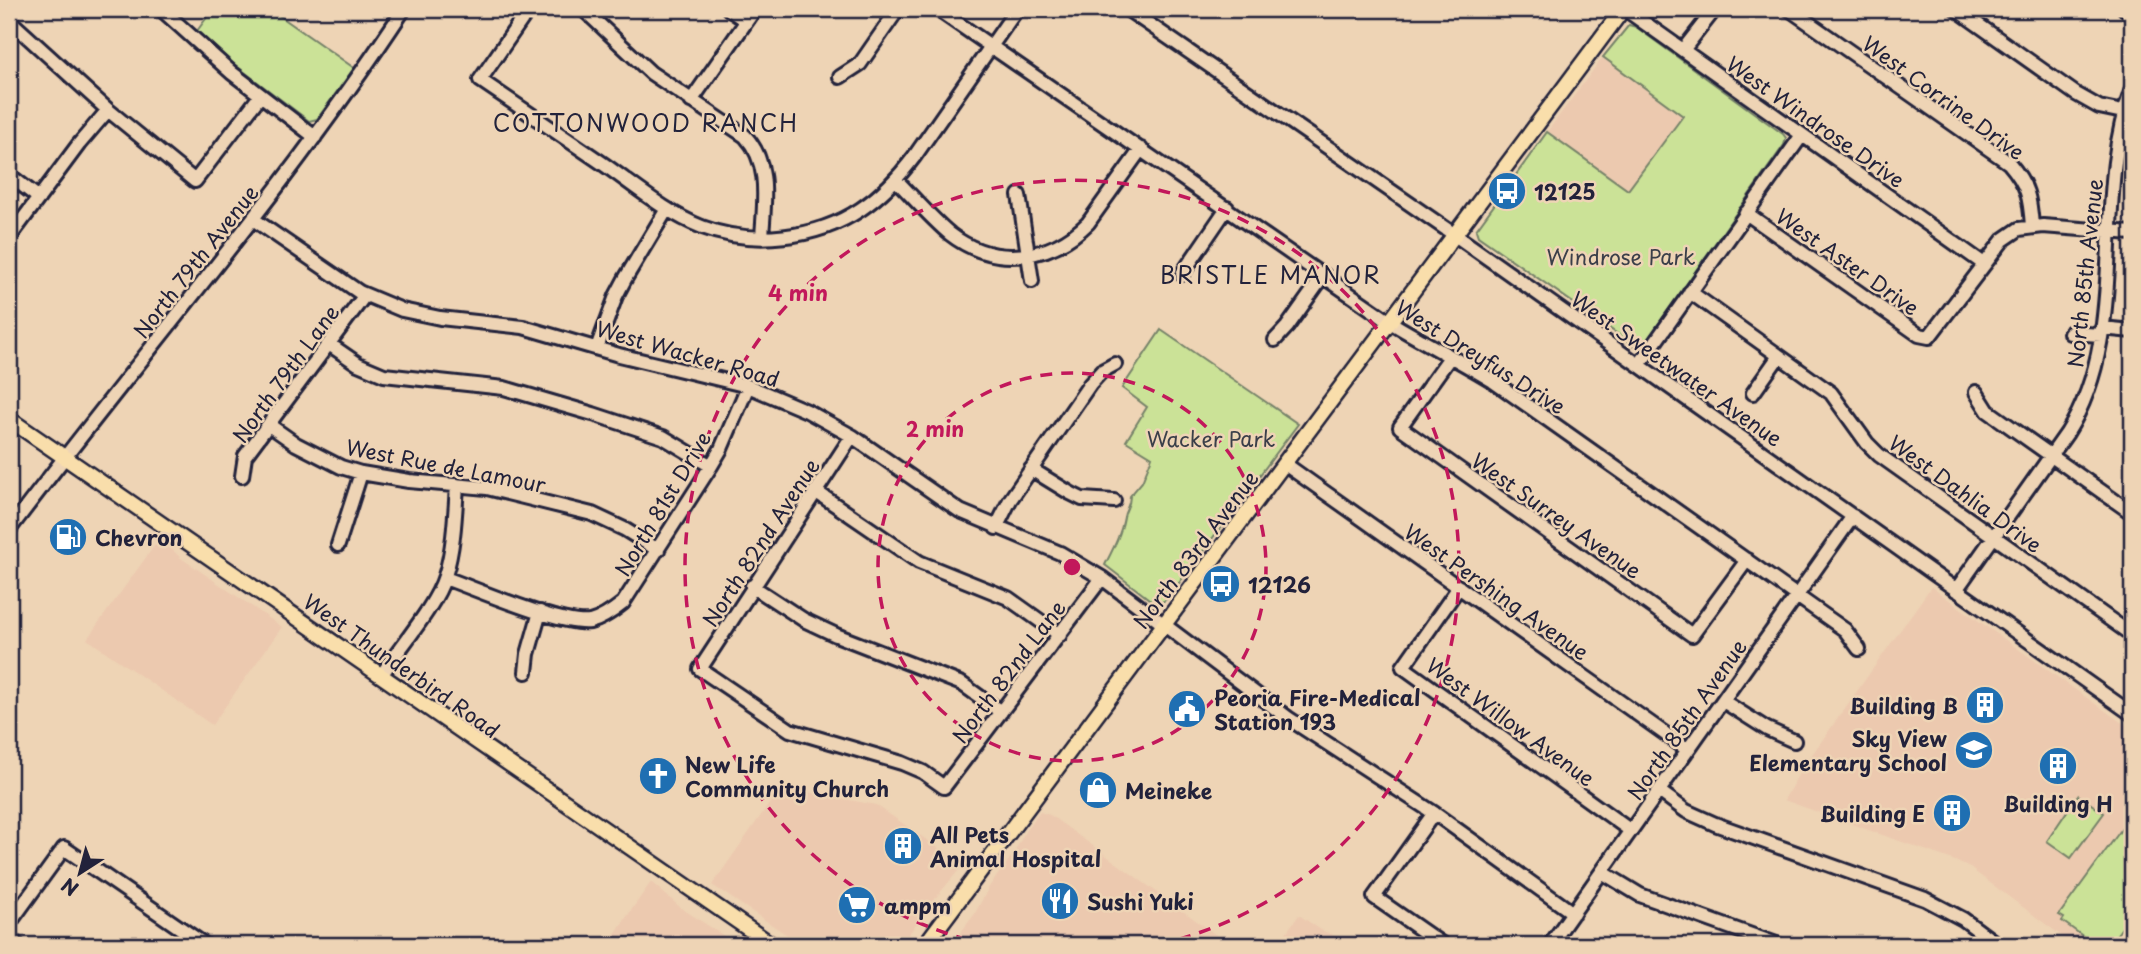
<svg xmlns="http://www.w3.org/2000/svg" width="2141" height="954" viewBox="0 0 2141 954" font-family="'Playpen Sans',sans-serif">
	<rect width="100%" height="100%" fill="#eed4b5"/>
	<filter id="ink" filterUnits="userSpaceOnUse"><feTurbulence type="fractalNoise" baseFrequency=".0143" numOctaves="2"/><feDisplacementMap in="SourceGraphic" scale="14" xChannelSelector="R" yChannelSelector="G"/><feConvolveMatrix kernelMatrix="1 2 1 2 8 2 1 2 1" color-interpolation-filters="sRGB"/></filter>
	<g filter="url(#ink)">
		<!-- built -->
		<path fill="#ecc9af" d="M 1603,57 L 1683,116 L 1628,190 L 1547,132 Z
			M 160,538 L 181,558 L 282,627 L 212,725 L 87,639 Z
			M 1931,587 L 2132,730 L 2132,936 L 2125,945 L 2074,945 L 1970,868 L 1953,860 L 1784,800 L 1801,770 Z
			M 781,787 L 876,805 L 963,865 L 929,906 L 901,945 L 802,945 L 712,885 Z
			M 1040,812 L 1050,815 L 1230,945 L 951,945 L 974,915 L 989,887 L 1014,853 L 1026,830 Z
			M 651,882 L 681,908 L 738,945 L 607,945 Z
			M 1299,915 L 1321,930 L 1357,945 L 1277,945 Z"/>
		<!-- green -->
		<path fill="#cbe297" stroke="#768269" stroke-width="2" d="M 213,9 L 270,9 L 354,68 L 317,119 L 309,121 L 230,61 L 197,31 Z
			M 1629,25 L 1636,27 L 1783,134 L 1786,138 L 1784,145 L 1645,343 L 1636,347 L 1478,236 L 1476,230 L 1547,132 L 1628,190 L 1683,116 L 1603,57 Z
			M 1161,330 L 1298,424 L 1167,599 L 1160,603 L 1153,602 L 1105,565 C 1113,549 1121,534 1124,517 C 1125,509 1130,507 1130,496 L 1142,482 L 1152,457 L 1126,441 L 1147,407 L 1122,388 Z
			M 2078,795 L 2104,813 L 2071,858 L 2047,841 Z
			M 2123,827 L 2132,833 L 2132,914 L 2109,945 L 2095,945 L 2062,921 L 2064,918 L 2059,915 Z"/>
		<g fill="none" stroke-linecap="round" stroke-linejoin="round">
			<!-- minor casing -->
			<g stroke="#22223b" stroke-width="18">
				<path id="minor" d="M 161,9 L 232,73 L 315,137
					M 529,9 L 480,80 C 520,107 559,134 599,161 C 633,184 664,212 702,227 C 752,246 817,239 861,209 C 882,195 899,177 914,157 L 1017,9
					M 583,9 L 651,73 L 745,136 C 771,164 764,202 762,237
					M 729,9 L 746,21
					M 937,9 L 1390,322 C 1424,343 1459,360 1493,381 L 1845,630 L 1859,649
					M 1127,9 L 1455,235 L 2132,714
					M 1625,9 L 1984,264
					M 1789,9 L 2009,163 C 2028,185 2030,198 2032,226
					M 1956,9 L 2076,94 L 2099,107 L 2123,112
					M 2125,9 L 2132,14
					M 9,20 L 108,110 L 195,181 L 260,96
					M 1683,50 L 1715,9
					M 840,77 L 860,64 L 898,9
					M 691,101 L 755,9
					M 9,175 L 39,198
					M 896,180 C 914,198 931,218 950,234 C 994,268 1050,261 1088,223 L 1141,149
					M 1019,195 L 1032,281
					M 1746,213 L 1919,335 L 1929,337 L 2003,240 L 2019,229 L 2043,226 L 2132,233
					M 253,219 L 359,292 L 402,310 L 440,318 L 523,327 L 619,355 L 748,386 L 807,411 L 852,436 L 960,511 L 1060,553 L 1102,578 L 1288,718 L 1434,813 L 1573,913
					M 9,238 L 79,144 L 108,110
					M 1182,274 L 1227,208
					M 1690,292 L 1831,393 L 1867,443 L 1879,455 L 2132,635
					M 2102,328 L 2132,331
					M 2070,333 L 2101,335
					M 1275,340 L 1287,327 L 1324,275
					M 329,344 L 358,364 L 384,375 L 504,388 L 593,414 L 663,437 L 711,466
					M 597,348 L 616,296 L 625,279 L 667,209
					M 1450,357 L 1400,427 L 1692,635 L 1747,560
					M 1639,365 L 1802,135
					M 1976,392 L 1988,411 L 2132,513
					M 1753,393 L 1779,356
					M 269,425 L 296,444 L 341,467 L 361,473 L 409,481 L 487,488 L 592,514 L 624,529 L 658,550
					M 852,436 L 700,669 L 790,730 L 902,763 L 923,772 L 944,787 L 1102,578
					M 1285,464 L 1688,750
					M 1031,469 L 1070,493 L 1082,499 L 1114,501
					M 242,476 L 245,456 L 365,295
					M 815,491 L 919,562 L 1008,598 L 1060,635
					M 996,528 L 1010,500 L 1090,384 L 1102,371 L 1115,364
					M 9,530 C 140,356 284,192 404,9
					M 338,545 L 361,473
					M 445,578 C 476,589 561,626 590,622 C 602,619 613,611 623,603 L 711,466 L 721,449 L 748,386
					M 752,586 L 804,620 L 836,635 L 962,684 L 1001,712
					M 1459,587 L 1403,667 L 1631,831
					M 1956,590 L 2067,433 C 2131,332 2091,198 2132,89
					M 526,672 L 528,654 L 540,612
					M 381,676 C 399,648 436,606 445,576 C 454,547 455,516 457,485
					M 1723,701 L 1767,729 L 1794,741
					M 1659,791 L 1686,811 L 1715,824 L 1925,899 L 1963,919 L 1998,945
					M 1434,813 L 1374,897 L 1443,945
					M 1602,872 L 1640,895 L 1779,945
					M 9,924 L 64,848 L 205,945
					M 9,939 L 18,945
					M 1550,945 L 1853,516"/>
			</g>
			<!-- major casing -->
			<g stroke="#22223b" stroke-width="19">
				<path id="major" d="M 9,419 L 772,945
					M 925,945 L 1623,9"/>
			</g>
			<!-- minor -->
			<use href="#minor" stroke="#eed4b5" stroke-width="12"/>
			<!-- major -->
			<use href="#major" stroke="#f9deab" stroke-width="14"/>
		</g>
	</g>
	<!-- distance rings -->
	<g fill="none" stroke="#c2185b" stroke-width="3.5" stroke-dasharray="12 9">
		<circle cx="1072" cy="567" r="194"/>
		<path d="M988 945A387 387 0 1 1 1156 945"/>
	</g>
	<!-- icons -->
	<defs>
		<g id="bus-disc" transform="scale(2.0125)"><circle r="9.5" fill="#1f6fb2" stroke="#eed4b5"/><path d="M-5-6H5V4H4V6H2V4H-2V6H-4V4H-5ZM-3.5-4V0h7V-4ZM-3.5 1.2v1.5H-2V1.2ZM2 1.2v1.5H3.5V1.2Z" fill="#fff"/></g>
		<g id="fuel-disc" transform="scale(2.0125)"><circle r="9.5" fill="#1f6fb2" stroke="#eed4b5"/><path d="M-5.5-6h7V0h2V4h1.3V-2.5L3-4.5l.8-.8L6-3V5H2.5V1h-1V6h-7ZM-4.2-4.7v3.2H.2V-4.7Z" fill="#fff"/></g>
		<g id="building-disc" transform="scale(2.0125)"><circle r="9.5" fill="#1f6fb2" stroke="#eed4b5"/><path d="M-4-6H4V6H1V3H-1V6H-4ZM-2.5-4.3h1.7v1.8h-1.7ZM.8-4.3h1.7v1.8H.8ZM-2.5-1h1.7V.8h-1.7ZM.8-1h1.7V.8H.8Z" fill="#fff"/></g>
		<g id="civic-disc" transform="scale(2.0125)"><circle r="9.5" fill="#1f6fb2" stroke="#eed4b5"/><path d="M-.6-6.5H3V-4.5H.6V-3L4-1V1h2V6H-6V1h2V-1L-.6-3ZM-1.2 2.5V6h2.4V2.5Z" fill="#fff"/></g>
		<g id="school-disc" transform="scale(2.0125)"><circle r="9.5" fill="#1f6fb2" stroke="#eed4b5"/><path d="M0-5L7-2L0 1L-7-2ZM-4 1L0 2.5L4 1V4Q0 6-4 4Z" fill="#fff"/></g>
		<g id="church-disc" transform="scale(2.0125)"><circle r="9.5" fill="#1f6fb2" stroke="#eed4b5"/><path d="M-1.2-6h2.4v3.5h3.3v2.4h-3.3V6h-2.4V-.1h-3.3v-2.4h3.3Z" fill="#fff"/></g>
		<g id="shop-disc" transform="scale(2.0125)"><circle r="9.5" fill="#1f6fb2" stroke="#eed4b5"/><path d="M-5-2.5h2.3a2.7 3.5 0 0 1 5.4 0H5L5.5 6h-11ZM-1.5-2.5h3a1.5 2.3 0 0 0-3 0Z" fill="#fff"/></g>
		<g id="restaurant-disc" transform="scale(2.0125)"><circle r="9.5" fill="#1f6fb2" stroke="#eed4b5"/><path d="M-5-6h1v4h1v-4h1v4h1v-4h1v5L-1.5 .5V6h-2V.5L-5-1ZM5-6V6H3V1.5H1.5Q1.5-4 5-6Z" fill="#fff"/></g>
		<g id="supermarket-disc" transform="scale(2.0125)"><circle r="9.5" fill="#1f6fb2" stroke="#eed4b5"/><path d="M-6-5.5h2.5l.6 2H6L4.5 2H-2.5L-4.4-4H-6ZM-1.5 3.2a1.3 1.3 0 1 0 .1 0ZM3 3.2a1.3 1.3 0 1 0 .1 0Z" fill="#fff"/></g>
	</defs>
	<g fill-rule="evenodd">
		<use href="#bus-disc" x="1507" y="191"/>
		<use href="#fuel-disc" x="68" y="537"/>
		<use href="#bus-disc" x="1221" y="584"/>
		<use href="#building-disc" x="1985" y="705"/>
		<use href="#civic-disc" x="1187" y="709"/>
		<use href="#school-disc" x="1974" y="750"/>
		<use href="#building-disc" x="2058" y="766"/>
		<use href="#church-disc" x="658" y="776"/>
		<use href="#shop-disc" x="1098" y="790"/>
		<use href="#building-disc" x="1952" y="813"/>
		<use href="#building-disc" x="903" y="846"/>
		<use href="#restaurant-disc" x="1060" y="901"/>
		<use href="#supermarket-disc" x="857" y="905"/>
	</g>
	<g text-anchor="middle" dominant-baseline="central" stroke-width="5" stroke-linejoin="round" paint-order="stroke">
		<!-- street labels -->
		<g font-size="21" fill="#22223b" stroke="#eed4b5">
			<text transform="translate(1944 97) rotate(36)">West Corrine Drive</text>
			<text transform="translate(1816 121) rotate(35)">West Windrose Drive</text>
			<text transform="translate(195 261) rotate(-52)">North 79th Avenue</text>
			<text transform="translate(1848 261) rotate(35)">West Aster Drive</text>
			<text transform="translate(2084 273) rotate(-84)">North 85th Avenue</text>
			<text transform="translate(688 353) rotate(16)">West Wacker Road</text>
			<text transform="translate(1481 356) rotate(32)">West Dreyfus Drive</text>
			<text transform="translate(1677 368) rotate(35)">West Sweetwater Avenue</text>
			<text transform="translate(285 373) rotate(-54)">North 79th Lane</text>
			<text transform="translate(446 465) rotate(11)">West Rue de Lamour</text>
			<text transform="translate(1966 493) rotate(36)">West Dahlia Drive</text>
			<text transform="translate(662 503) rotate(-59)">North 81st Drive</text>
			<text transform="translate(1557 515) rotate(35)">West Surrey Avenue</text>
			<text transform="translate(760 542) rotate(-57)">North 82nd Avenue</text>
			<text transform="translate(1195 549) rotate(-53)">North 83rd Avenue</text>
			<text transform="translate(1497 591) rotate(35)">West Pershing Avenue</text>
			<text transform="translate(402 665) rotate(35)">West Thunderbird Road</text>
			<text transform="translate(1008 671) rotate(-53)">North 82nd Lane</text>
			<text transform="translate(1686 719) rotate(-55)">North 85th Avenue</text>
			<text transform="translate(1511 721) rotate(36)">West Willow Avenue</text>
		</g>
		<!-- poi labels -->
		<g font-size="21" font-weight="bold" fill="#22223b" stroke="#eed4b5" text-anchor="start">
			<text x="1534" y="191">12125</text>
			<text x="95" y="537">Chevron</text>
			<text x="1248" y="584">12126</text>
			<text x="1214" y="697">Peoria Fire-Medical<tspan x="1214" dy="24">Station 193</tspan></text>
			<text x="1958" y="705" text-anchor="end">Building B</text>
			<text x="1947" y="738" text-anchor="end">Sky View<tspan x="1947" dy="24">Elementary School</tspan></text>
			<text x="685" y="764">New Life<tspan x="685" dy="24">Community Church</tspan></text>
			<text x="1125" y="790">Meineke</text>
			<text x="2058" y="803" text-anchor="middle">Building H</text>
			<text x="1925" y="813" text-anchor="end">Building E</text>
			<text x="930" y="834">All Pets<tspan x="930" dy="24">Animal Hospital</tspan></text>
			<text x="1087" y="901">Sushi Yuki</text>
			<text x="884" y="905">ampm</text>
		</g>
		<!-- park labels -->
		<g font-size="21" fill="#3b3f49" stroke="#eed4b5">
			<text x="1621" y="256">Windrose Park</text>
			<text x="1211" y="438">Wacker Park</text>
		</g>
		<!-- neighbourhood labels -->
		<g font-size="23" letter-spacing="2" fill="#22223b" stroke="#eed4b5">
			<text x="646" y="122">COTTONWOOD RANCH</text>
			<text x="1271" y="274">BRISTLE MANOR</text>
		</g>
	</g>
	<circle cx="1072" cy="567" r="10" fill="#c2185b" stroke="#eed4b5" stroke-width="3.5"/>
	<g font-size="21" text-anchor="middle" font-weight="bold" fill="#c2185b" stroke="#eed4b5" stroke-width="5" stroke-linejoin="round" paint-order="stroke">
		<text x="798" y="301">4 min</text>
		<text x="935" y="437">2 min</text>
	</g>
	<!-- margin -->
	<rect width="2141" height="954" fill="none" stroke="#eed4b5" stroke-width="35"/>
	<rect x="18" y="18" width="2106" height="919" fill="none" stroke="#22223b" stroke-width="2.5" filter="url(#ink)"/>
	<!-- north arrow -->
	<g transform="translate(80 873) rotate(216)" stroke="#eed4b5" stroke-width="5" paint-order="stroke">
	<path d="M0-5L12 26L0 18L-12 26Z" fill="#22223b"/>
	<text y="-10" font-size="19" font-weight="bold" text-anchor="middle" fill="#22223b">N</text>
	</g>
</svg>
